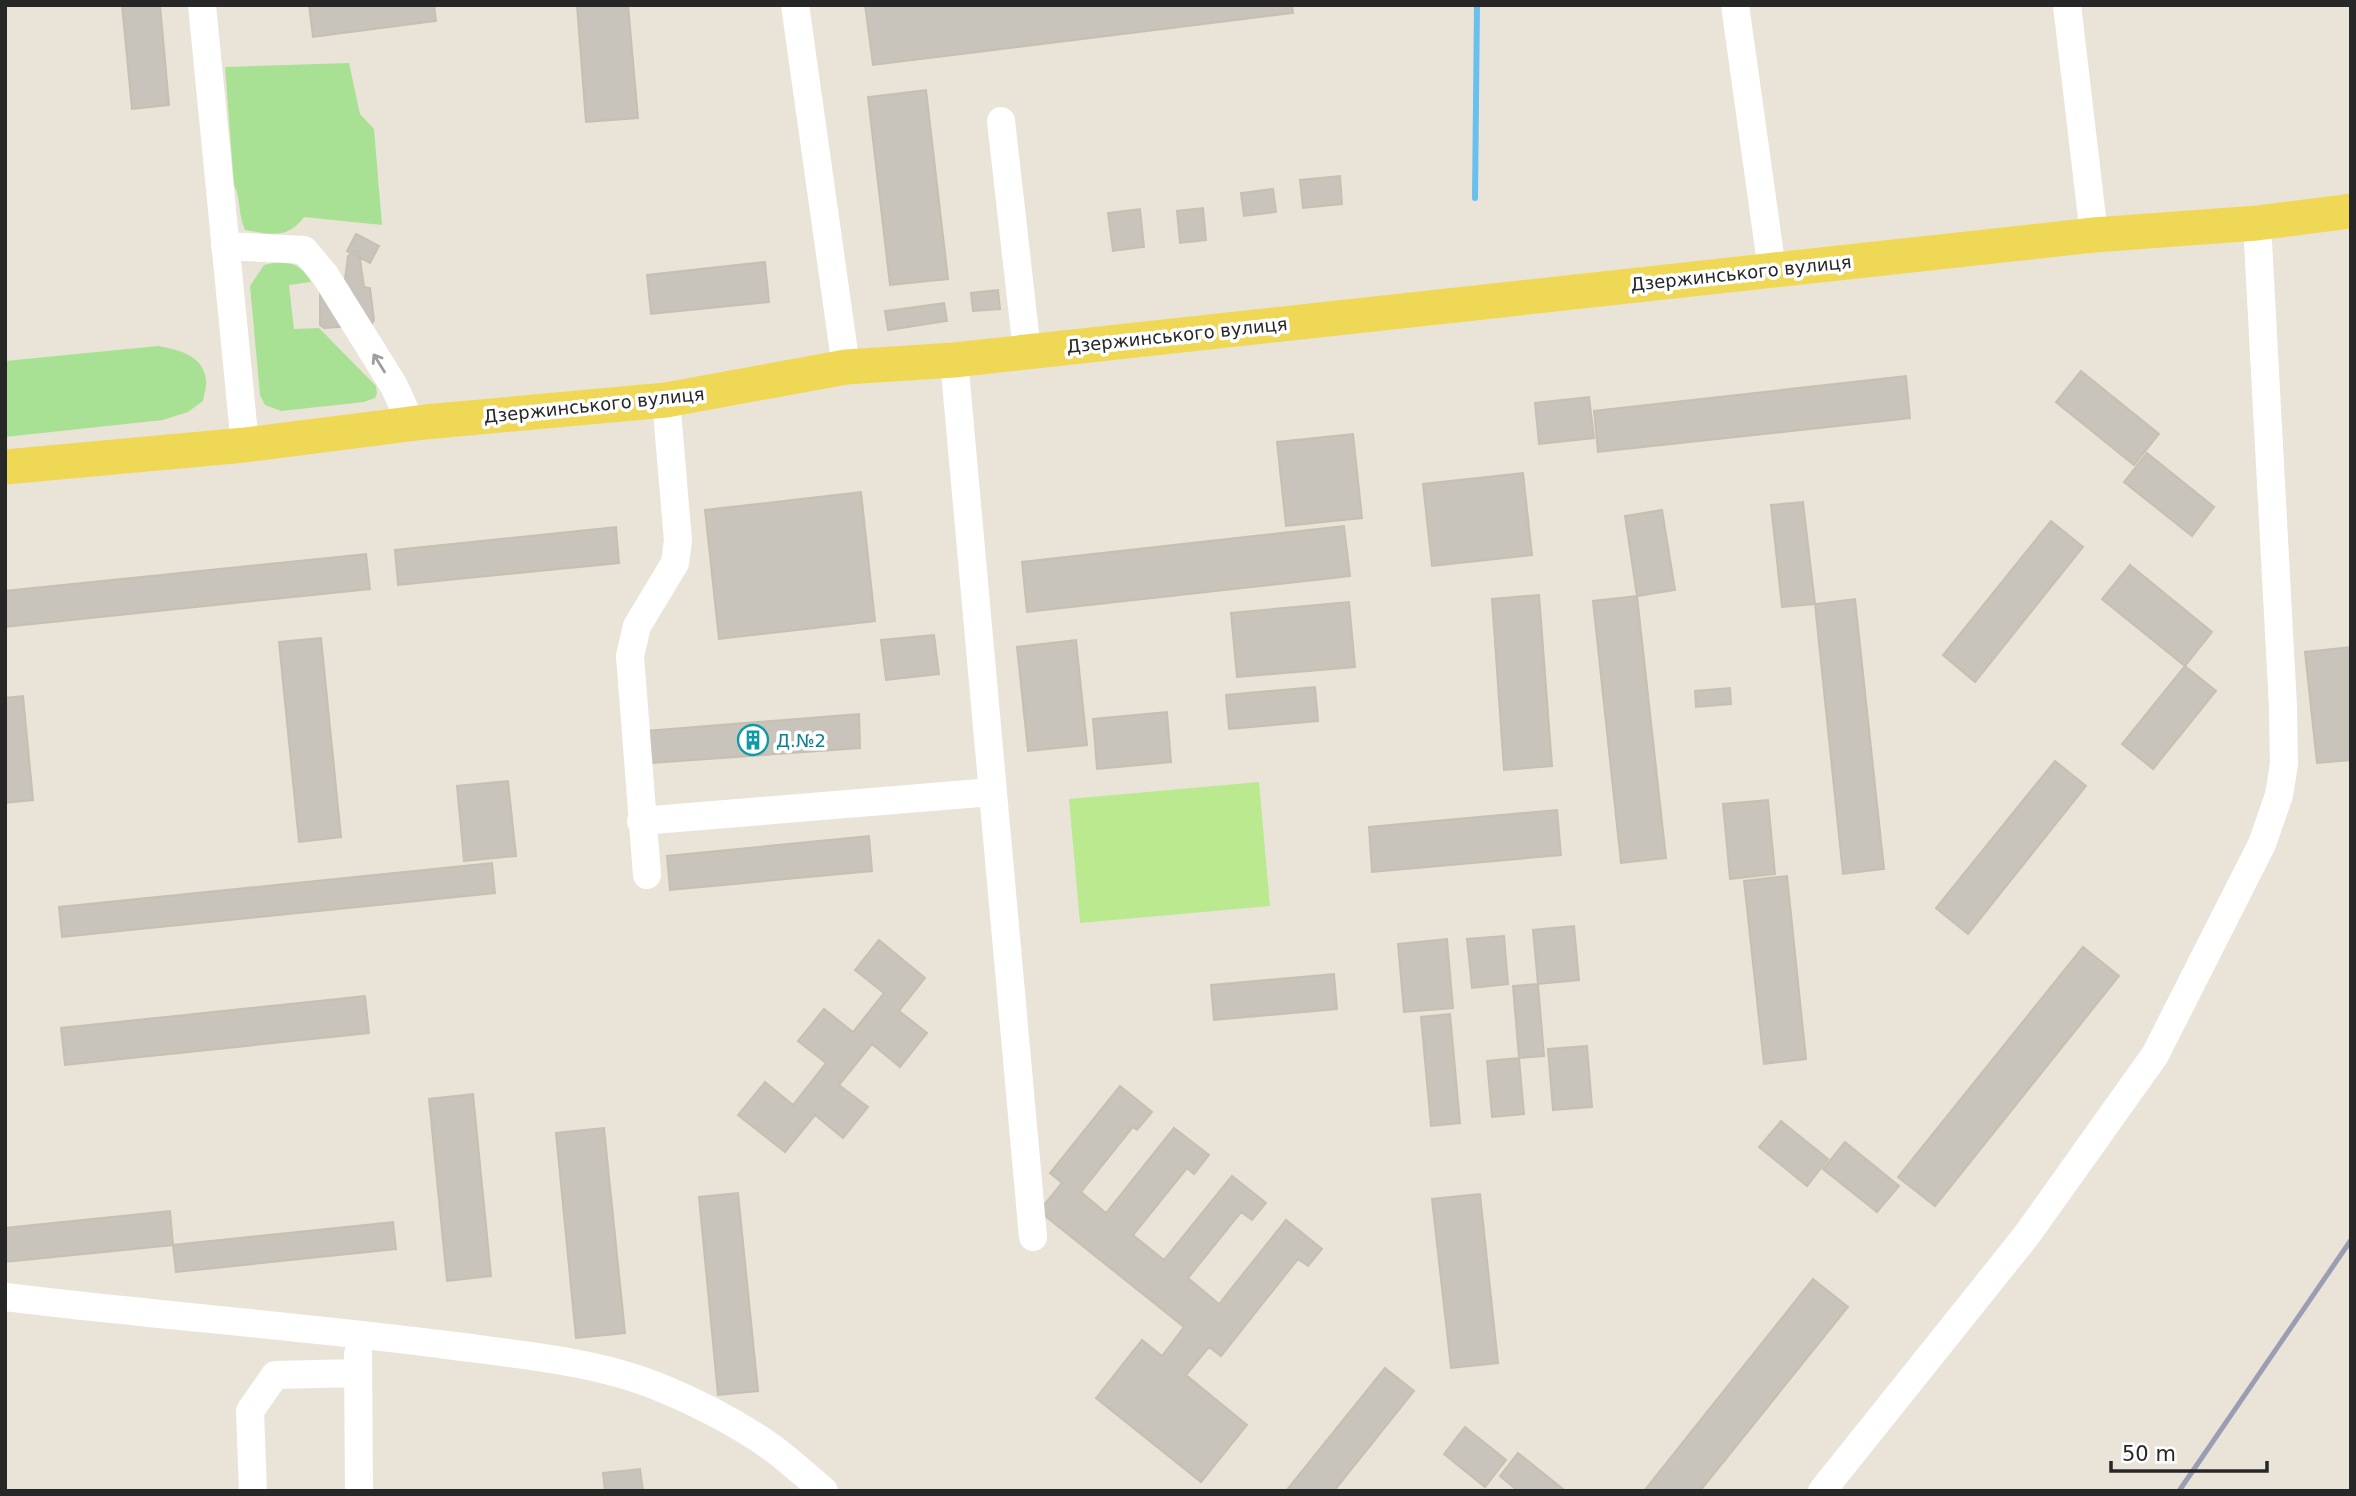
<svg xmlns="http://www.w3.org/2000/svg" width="2356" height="1496" viewBox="0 0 2356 1496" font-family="'DejaVu Sans',sans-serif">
	<rect width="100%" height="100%" fill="#eae4d8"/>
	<!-- green -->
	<path fill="#a8e194" d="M 349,63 L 360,114 L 374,129 L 382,225 L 304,217 C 287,240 271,234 245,230 C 238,215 241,199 234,185 L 225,67 Z
		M 282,261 C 294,263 306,270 311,282 L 289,285 L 294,329 L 319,328 L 376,386 L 377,394 L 375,398 L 364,402 L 281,411 L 265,405 L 260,395 L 250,286 L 264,265 Z
		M 158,346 C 178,350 202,354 206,379 C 207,385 204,395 203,401 L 188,412 L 163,420 L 5,437 L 5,361 Z"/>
	<!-- pitch -->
	<path fill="#bbe98f" d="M 1259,782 L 1270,906 L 1080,923 L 1069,799 Z"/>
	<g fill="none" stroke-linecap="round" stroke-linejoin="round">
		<!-- stream -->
		<path stroke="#6ac0ed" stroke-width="6" d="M 1475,198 L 1477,5"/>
	</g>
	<!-- building -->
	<path fill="#c8c3bb" stroke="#c5c0b2" stroke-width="2" d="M 122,5 L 160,5 L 169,105 L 132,109 Z
		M 309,5 L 434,5 L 436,21 L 313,37 Z
		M 577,5 L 628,5 L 638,118 L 586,122 Z
		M 865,5 L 1292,5 L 1293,13 L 873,65 Z
		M 926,90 L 948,279 L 890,285 L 868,97 Z
		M 1340,176 L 1342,204 L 1303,208 L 1300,180 Z
		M 1273,189 L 1276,212 L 1244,216 L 1241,193 Z
		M 1203,208 L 1206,240 L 1180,243 L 1177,211 Z
		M 1140,209 L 1144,247 L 1113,251 L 1108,213 Z
		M 356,234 L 379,246 L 370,263 L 347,251 Z
		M 353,251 L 359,252 L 364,287 L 370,288 L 374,320 L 371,325 L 324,328 L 320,325 L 320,294 L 324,291 L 337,287 L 345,280 L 348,256 Z
		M 765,262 L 769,302 L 651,314 L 647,275 Z
		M 998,290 L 1000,309 L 973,311 L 971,293 Z
		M 944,303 L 947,321 L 888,330 L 885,311 Z
		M 2081,371 L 2159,434 L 2134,465 L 2056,402 Z
		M 1906,376 L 1910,418 L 1598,452 L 1594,411 Z
		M 1589,397 L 1594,438 L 1539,444 L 1535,403 Z
		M 1353,434 L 1362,518 L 1286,526 L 1277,442 Z
		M 2147,453 L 2214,507 L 2192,536 L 2124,482 Z
		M 1523,473 L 1532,555 L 1432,566 L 1423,484 Z
		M 861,492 L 875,621 L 719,639 L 705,510 Z
		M 1803,502 L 1815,604 L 1782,607 L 1771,505 Z
		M 1662,510 L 1675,590 L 1637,596 L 1625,516 Z
		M 2051,521 L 2083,547 L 1975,682 L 1943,655 Z
		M 1344,526 L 1350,576 L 1027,612 L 1022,562 Z
		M 616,527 L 619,563 L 398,585 L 395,550 Z
		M 366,554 L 370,589 L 5,627 L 5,591 Z
		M 2130,565 L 2212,632 L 2185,666 L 2102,599 Z
		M 1539,595 L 1552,766 L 1504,770 L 1492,599 Z
		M 1637,596 L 1666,858 L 1621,863 L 1593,601 Z
		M 1855,599 L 1884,869 L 1843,874 L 1815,604 Z
		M 1349,602 L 1355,667 L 1237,677 L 1231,613 Z
		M 934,635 L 939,674 L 886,680 L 881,640 Z
		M 321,638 L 341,837 L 299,842 L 279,642 Z
		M 1076,640 L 1087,745 L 1028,751 L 1017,647 Z
		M 2351,647 L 2351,760 L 2317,763 L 2305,652 Z
		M 2185,666 L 2216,691 L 2153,769 L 2122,744 Z
		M 1315,687 L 1318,721 L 1229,729 L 1226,695 Z
		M 1730,688 L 1731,704 L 1696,707 L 1695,691 Z
		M 23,696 L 33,800 L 5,803 L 5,698 Z
		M 1167,712 L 1171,762 L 1097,769 L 1093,719 Z
		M 859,714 L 860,748 L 651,763 L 646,731 Z
		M 2055,761 L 2086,786 L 1968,934 L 1936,908 Z
		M 508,781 L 516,856 L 464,861 L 457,786 Z
		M 1768,800 L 1775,874 L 1730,879 L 1723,804 Z
		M 1557,810 L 1561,855 L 1372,872 L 1369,827 Z
		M 869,836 L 872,871 L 670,890 L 667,856 Z
		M 492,863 L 495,893 L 62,937 L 59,907 Z
		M 1787,876 L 1806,1059 L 1764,1064 L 1744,881 Z
		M 1574,926 L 1579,980 L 1538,984 L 1533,930 Z
		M 1504,936 L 1508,984 L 1472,988 L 1467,939 Z
		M 1447,939 L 1453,1008 L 1404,1012 L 1398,944 Z
		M 879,940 L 925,978 L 899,1011 L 927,1033 L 900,1067 L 872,1044 L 839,1085 L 868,1107 L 843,1138 L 815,1115 L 785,1152 L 738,1115 L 765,1082 L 793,1105 L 826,1063 L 798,1041 L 824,1009 L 853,1032 L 884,993 L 855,970 Z
		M 2083,947 L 2119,976 L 1935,1206 L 1898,1177 Z
		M 1334,974 L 1337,1009 L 1214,1020 L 1211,985 Z
		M 1538,984 L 1544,1056 L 1519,1058 L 1513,986 Z
		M 365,996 L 369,1033 L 65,1065 L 61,1028 Z
		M 1450,1014 L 1460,1123 L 1431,1126 L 1421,1017 Z
		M 1587,1046 L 1592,1107 L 1553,1110 L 1548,1049 Z
		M 1519,1058 L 1524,1114 L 1492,1117 L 1487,1061 Z
		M 1120,1086 L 1152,1112 L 1137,1130 L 1133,1127 L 1081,1192 L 1106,1213 L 1174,1128 L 1209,1155 L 1194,1174 L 1187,1168 L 1133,1235 L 1164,1260 L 1232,1176 L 1266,1203 L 1252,1220 L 1241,1212 L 1188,1278 L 1219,1304 L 1286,1220 L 1322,1249 L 1308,1266 L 1298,1259 L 1221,1356 L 1209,1347 L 1186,1375 L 1247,1425 L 1201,1482 L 1096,1398 L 1142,1340 L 1162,1356 L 1184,1327 L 1039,1211 L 1062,1183 L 1050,1173 Z
		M 473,1094 L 491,1276 L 447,1281 L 429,1099 Z
		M 1781,1121 L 1828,1159 L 1807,1186 L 1759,1147 Z
		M 604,1128 L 625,1333 L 576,1338 L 556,1133 Z
		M 1845,1142 L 1899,1186 L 1877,1212 L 1823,1169 Z
		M 738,1193 L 758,1391 L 718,1395 L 699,1197 Z
		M 1480,1194 L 1498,1363 L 1451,1368 L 1432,1199 Z
		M 170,1211 L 173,1245 L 5,1262 L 5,1228 Z
		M 393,1222 L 396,1249 L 176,1272 L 173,1245 Z
		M 1813,1279 L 1848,1307 L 1700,1491 L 1644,1491 Z
		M 1385,1368 L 1414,1391 L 1334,1491 L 1286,1491 Z
		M 1465,1427 L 1506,1460 L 1485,1487 L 1444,1454 Z
		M 1518,1453 L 1563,1489 L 1562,1491 L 1518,1491 L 1500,1476 Z
		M 640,1469 L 643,1491 L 605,1491 L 603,1473 Z"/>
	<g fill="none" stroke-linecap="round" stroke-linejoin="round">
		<!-- minor -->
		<path stroke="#fff" stroke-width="28" d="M 202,5 L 245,445
			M 795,5 L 846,367
			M 1735,5 L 1772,270
			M 2067,5 L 2094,235
			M 1001,121 L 1027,351
			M 225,246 L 304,250 L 325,275 L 394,386 L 411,423
			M 954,360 L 1033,1237
			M 641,821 L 992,792
			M 647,875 L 630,656 L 637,626 L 675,563 L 678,541 L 666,400
			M 5,1297 C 152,1315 300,1326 447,1345 C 514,1354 597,1361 659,1387 C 698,1403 737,1423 771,1447 C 789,1460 806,1476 824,1491
			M 358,1354 L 359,1491
			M 253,1491 L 250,1411 L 275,1375 L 358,1373
			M 1822,1491 L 2026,1236 L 2155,1055 L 2262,844 L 2279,795 L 2284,764 L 2283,707 L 2257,223"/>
		<!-- major -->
		<path stroke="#f0d857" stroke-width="35" d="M 5,467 L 245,445 L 425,422 L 666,400 L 846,367 L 954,360 L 2094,235 L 2257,223 L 2351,211"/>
		<!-- rail -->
		<path stroke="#9b9db2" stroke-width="5" d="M 2179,1491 L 2351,1240"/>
	</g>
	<!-- one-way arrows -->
	<defs><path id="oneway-shaft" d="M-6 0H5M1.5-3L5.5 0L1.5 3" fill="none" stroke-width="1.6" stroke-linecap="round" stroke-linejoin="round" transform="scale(1.75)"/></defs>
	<use stroke="#9e9e9e" href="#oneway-shaft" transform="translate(379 363) rotate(-122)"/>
	<!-- icons -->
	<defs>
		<g id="building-ring" transform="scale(1.575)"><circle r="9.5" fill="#fff" stroke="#0f9aa8" stroke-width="1.5"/><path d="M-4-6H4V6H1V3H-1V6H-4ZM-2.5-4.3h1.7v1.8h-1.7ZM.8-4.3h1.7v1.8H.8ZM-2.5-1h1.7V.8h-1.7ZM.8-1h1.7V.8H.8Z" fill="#0f9aa8"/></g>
	</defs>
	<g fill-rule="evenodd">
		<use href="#building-ring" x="753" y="740"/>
	</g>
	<g text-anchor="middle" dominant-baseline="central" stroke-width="7" stroke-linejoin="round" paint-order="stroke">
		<!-- street labels -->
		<g font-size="18" fill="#272727" stroke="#fff">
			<text transform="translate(1741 273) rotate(-6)">Дзержинського вулиця</text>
			<text transform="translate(1177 335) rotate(-6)">Дзержинського вулиця</text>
			<text transform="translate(594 405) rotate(-6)">Дзержинського вулиця</text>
		</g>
		<!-- culture labels -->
		<g font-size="18" fill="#0d838f" stroke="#fff" text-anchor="start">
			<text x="776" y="740">Д.№2</text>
		</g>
	</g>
	<!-- border -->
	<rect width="2356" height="1496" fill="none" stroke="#272727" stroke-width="14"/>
	<!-- scale -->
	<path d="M2111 1461v10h156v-10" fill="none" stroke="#272727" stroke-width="3.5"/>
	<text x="2122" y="1461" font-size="21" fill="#272727" stroke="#ffffff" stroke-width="5" paint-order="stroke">50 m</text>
</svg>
